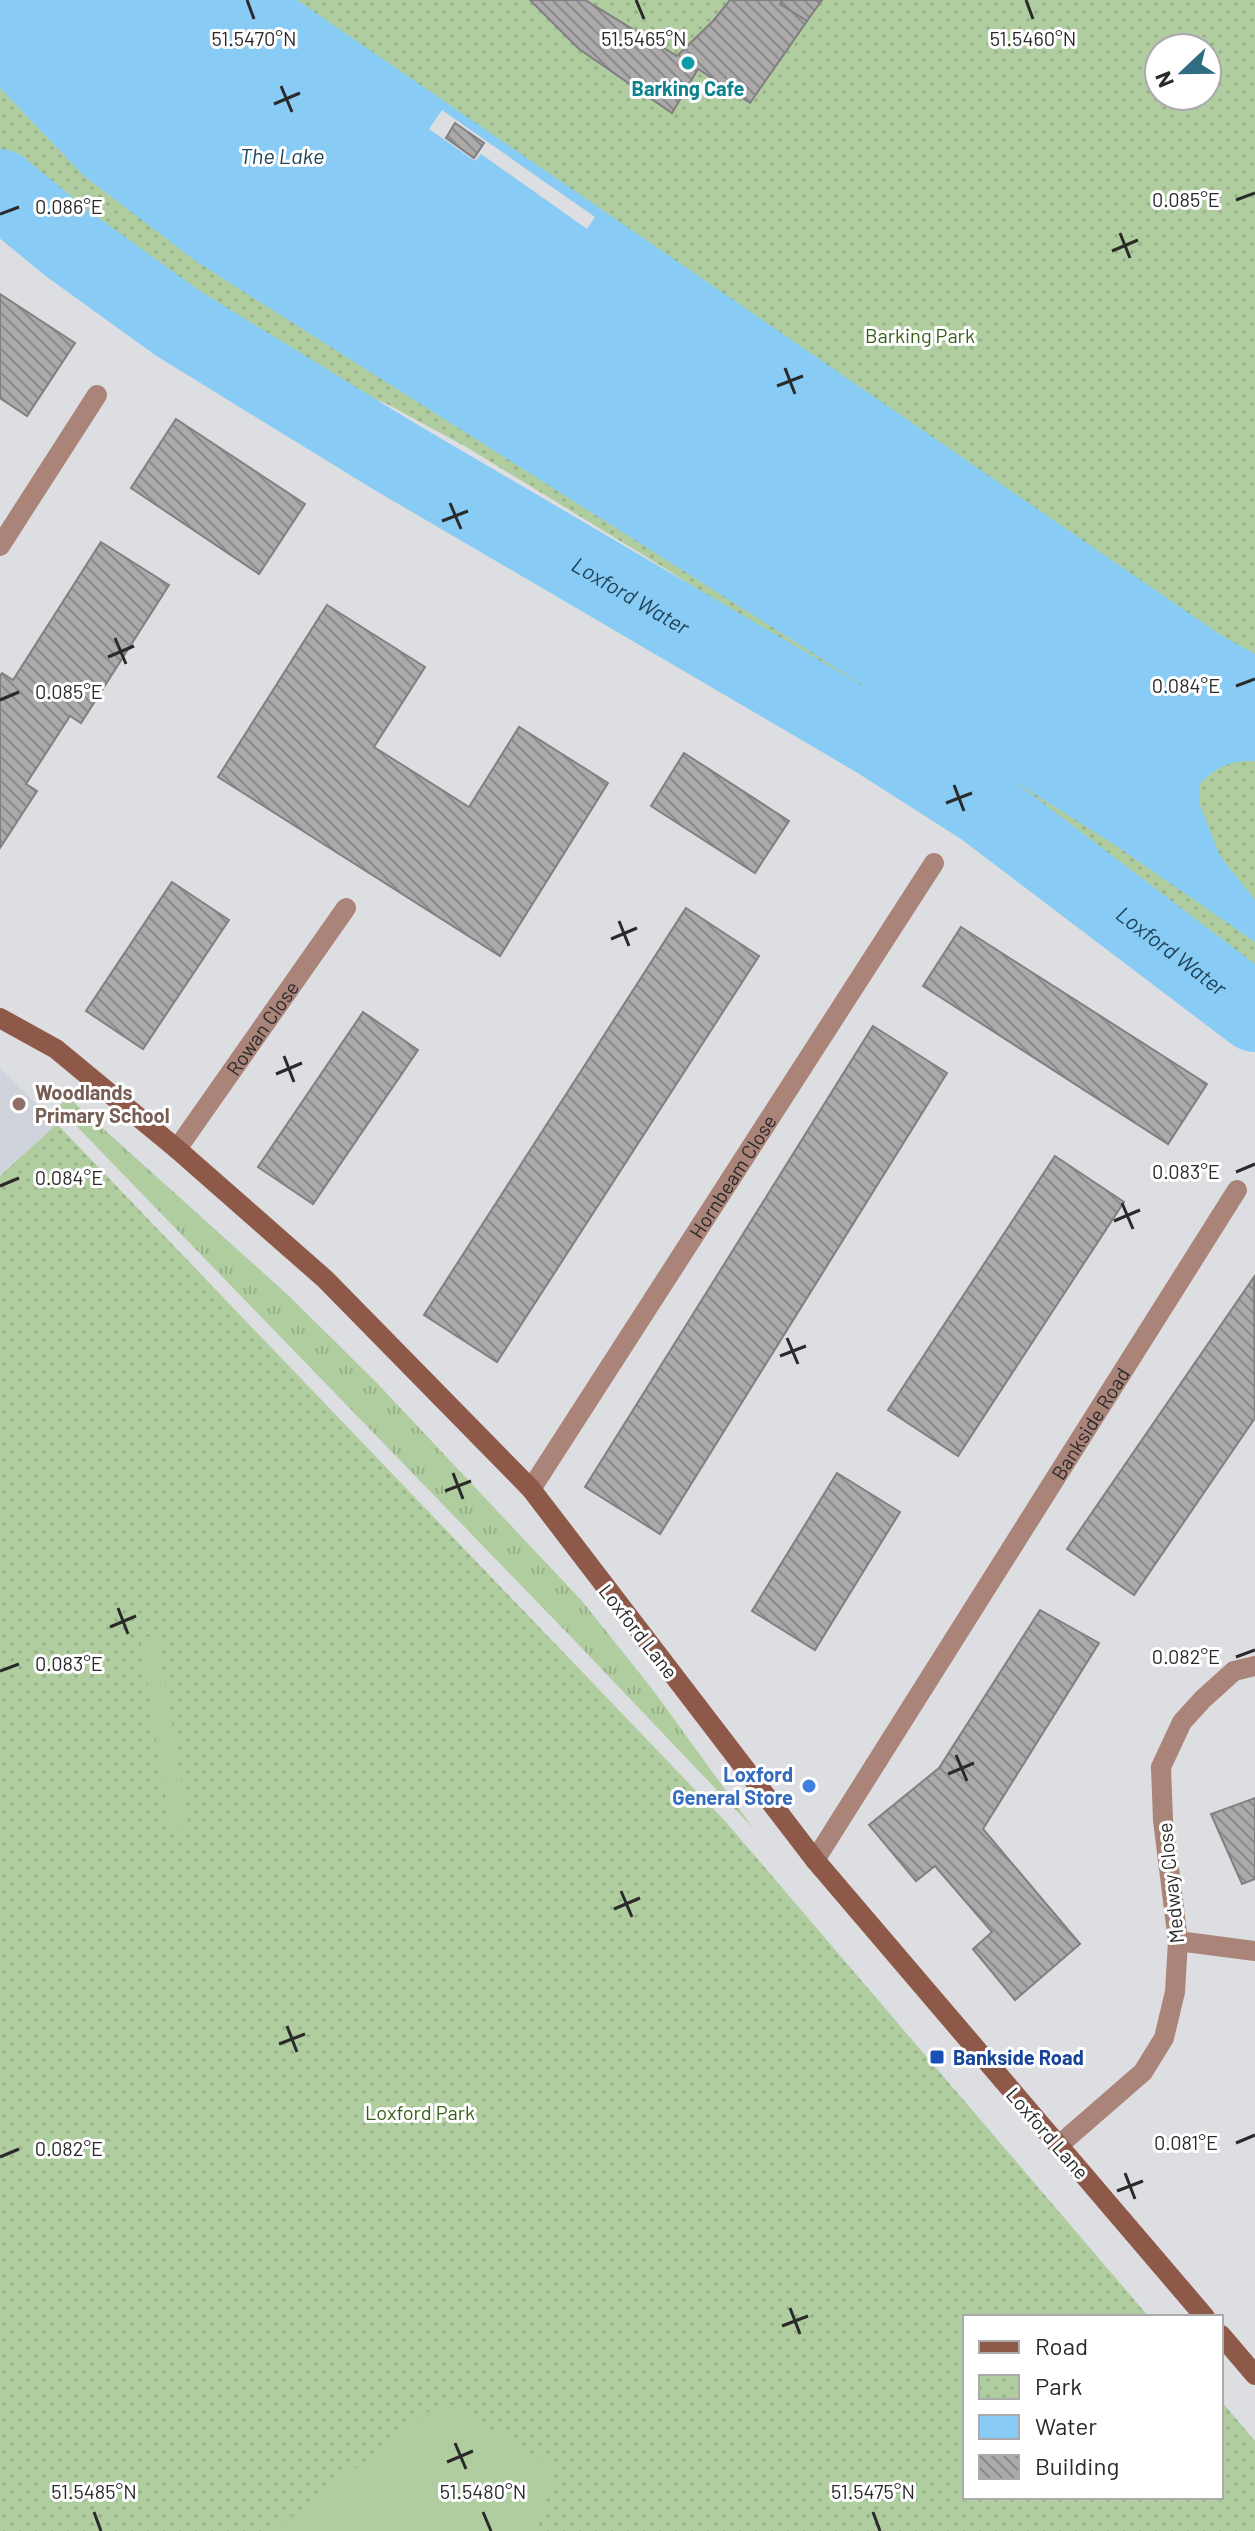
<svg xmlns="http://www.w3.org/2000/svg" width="1255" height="2531" viewBox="0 0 1255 2531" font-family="Barlow,sans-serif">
	<defs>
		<pattern id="grass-tufts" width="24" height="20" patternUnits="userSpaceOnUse" patternTransform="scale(2)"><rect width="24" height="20" fill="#afcd9f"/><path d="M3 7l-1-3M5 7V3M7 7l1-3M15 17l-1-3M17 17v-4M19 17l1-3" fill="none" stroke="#97b089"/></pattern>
		<pattern id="park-dots" width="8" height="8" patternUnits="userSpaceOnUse" patternTransform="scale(2)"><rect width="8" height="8" fill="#afcd9f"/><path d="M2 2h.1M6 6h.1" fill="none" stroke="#97b089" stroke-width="1.8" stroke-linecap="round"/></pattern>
		<pattern id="building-back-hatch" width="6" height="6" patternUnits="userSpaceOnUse" patternTransform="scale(2)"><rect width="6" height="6" fill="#aba9aa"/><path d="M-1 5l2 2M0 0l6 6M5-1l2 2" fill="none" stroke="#8b8a8b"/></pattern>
	</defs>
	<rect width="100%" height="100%" fill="#dddee1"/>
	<!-- built -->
	<path fill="#ced3dc" d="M 0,1068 L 57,1124 L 0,1176 Z"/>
	<!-- grass -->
	<path fill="url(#grass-tufts)" d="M 68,1097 L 289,1296 L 377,1383 L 582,1601 L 653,1690 L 753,1828 L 574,1640 L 58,1107 Z"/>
	<!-- park -->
	<path fill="url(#park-dots)" fill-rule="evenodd" d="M 0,0 L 1255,0 L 1255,981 L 1075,840 L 876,706 L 666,569 L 468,448 L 387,404 L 265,350 L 165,295 L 95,251 L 37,205 L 0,171 ZM 1159,48 L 1207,48 L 1207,96 L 1159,96 Z
		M 57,1124 L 725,1821 L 1149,2317 L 965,2317 L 965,2497 L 1221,2497 L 1221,2401 L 1255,2441 L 1255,2531 L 0,2531 L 0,1176 Z"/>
	<!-- garden -->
	<path fill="#afcd9f" d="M 157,1635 L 189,1828 L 171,1831 L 140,1638 Z
		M 444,2400 L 557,2469 L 537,2531 L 273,2531 Z"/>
	<!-- water -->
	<path fill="#88cbf4" d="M 0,0 L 297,0 L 1222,636 L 1255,654 L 1255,761 C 1231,760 1215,767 1199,785 L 1199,803 L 1220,856 L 1255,900 L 1255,942 L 1115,845 L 197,262 L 84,176 L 0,88 Z"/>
	<!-- pier -->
	<path fill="#dddee1" d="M 442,110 L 595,217 L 587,229 L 481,154 L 475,161 L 429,129 Z"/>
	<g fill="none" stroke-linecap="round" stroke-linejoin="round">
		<!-- river -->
		<path stroke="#88cbf4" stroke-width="78" id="s1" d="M 0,188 L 68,244 L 179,324 L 392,455 L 877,739 L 982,806 L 1255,1013"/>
	</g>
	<!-- building -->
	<path fill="url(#building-back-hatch)" stroke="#827f81" stroke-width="2" d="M 530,0 L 585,0 L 677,56 L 713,21 L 730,0 L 783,0 L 780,4 L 807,21 L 750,103 L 698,69 L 672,113 L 579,49 Z
		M 783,0 L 822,0 L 807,21 L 780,4 Z
		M 455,123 L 484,143 L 474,158 L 446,138 Z
		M 0,294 L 75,343 L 27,416 L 0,398 Z
		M 176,419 L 305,504 L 259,574 L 131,488 Z
		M 101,542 L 169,585 L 81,723 L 70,716 L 26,784 L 37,791 L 0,848 L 0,676 L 2,673 L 13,680 Z
		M 327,605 L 425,667 L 374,747 L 469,807 L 519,727 L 608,783 L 500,956 L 218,777 Z
		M 684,753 L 789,821 L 755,873 L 651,806 Z
		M 172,882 L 229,920 L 143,1049 L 86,1011 Z
		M 686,908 L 759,956 L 497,1362 L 424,1315 Z
		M 961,927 L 1207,1084 L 1168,1144 L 923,986 Z
		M 363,1012 L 418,1050 L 313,1204 L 258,1167 Z
		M 873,1026 L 947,1073 L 660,1534 L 585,1487 Z
		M 1055,1156 L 1124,1202 L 958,1456 L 888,1410 Z
		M 1254,1277 L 1255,1418 L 1134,1595 L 1067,1549 Z
		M 837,1473 L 900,1512 L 815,1650 L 752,1611 Z
		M 1040,1610 L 1099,1643 L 983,1829 L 1080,1944 L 1015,2000 L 973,1949 L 992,1932 L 935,1866 L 916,1881 L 869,1825 L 939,1768 Z
		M 1255,1798 L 1255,1879 L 1242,1884 L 1211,1814 Z"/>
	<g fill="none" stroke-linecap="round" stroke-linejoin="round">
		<!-- lane -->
		<path stroke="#aa8479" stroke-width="20" d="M 1178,1941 L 1255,1951"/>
		<!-- street -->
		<g stroke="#aa8479" stroke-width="20">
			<path d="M 0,546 L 97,395"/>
			<path id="s2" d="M 177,1149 L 346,908"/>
			<path id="s3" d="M 531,1489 L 934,863"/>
			<path id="s4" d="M 815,1860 L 1237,1190"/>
			<path d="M 1058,2146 L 1143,2072 L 1164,2038 L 1175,1992 L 1178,1941 L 1163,1820 L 1161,1767 L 1182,1722 L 1203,1699 L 1234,1671 L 1255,1666"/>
		</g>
		<!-- secondary -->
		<path stroke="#8e5948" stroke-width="20" d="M 0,1018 L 56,1049 L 177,1149 L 325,1279 L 531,1489 L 815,1860 L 1205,2317
			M 1221,2335 L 1255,2375"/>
	</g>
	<!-- ticks -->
	<path fill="none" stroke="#2a2a2b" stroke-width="3" d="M 247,0 L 254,19M 636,0 L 644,19M 1026,0 L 1033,19M 281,86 L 292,112M 274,104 L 300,93M 1236,200 L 1255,193M 0,214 L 19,207M 1120,233 L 1130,258M 1112,251 L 1138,240M 785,368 L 795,394M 777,386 L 803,376M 450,503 L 461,529M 442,521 L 468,511M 115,638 L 126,664M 108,657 L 134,646M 1236,686 L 1255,679M 0,700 L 19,692M 954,785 L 964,811M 946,803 L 972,793M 619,921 L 629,946M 611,939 L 637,928M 284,1056 L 294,1082M 276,1074 L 302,1063M 1236,1172 L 1255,1164M 0,1186 L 19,1178M 1122,1203 L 1133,1229M 1114,1221 L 1140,1210M 787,1338 L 798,1364M 780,1356 L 806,1346M 453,1473 L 463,1499M 445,1491 L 471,1481M 118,1608 L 128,1634M 110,1627 L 136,1616M 1236,1657 L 1255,1650M 0,1671 L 19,1664M 956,1755 L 967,1781M 948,1774 L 974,1763M 621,1891 L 632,1917M 614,1909 L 640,1898M 287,2026 L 297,2052M 279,2044 L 305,2034M 1236,2143 L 1255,2135M 0,2157 L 19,2149M 1125,2173 L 1135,2199M 1117,2191 L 1143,2181M 790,2308 L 800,2334M 782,2326 L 808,2316M 455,2443 L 466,2469M 447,2462 L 473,2451M 94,2512 L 101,2531M 483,2512 L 491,2531M 873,2512 L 880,2531"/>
	<!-- markers -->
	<circle fill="#0f9aa8" stroke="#fff" stroke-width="3" cx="688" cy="63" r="8"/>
	<circle fill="#8d6e63" stroke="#fff" stroke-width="3" cx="19" cy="1104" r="8"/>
	<circle fill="#3f7fe0" stroke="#fff" stroke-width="3" cx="809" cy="1786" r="8"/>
	<rect fill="#1a4fb4" stroke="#fff" stroke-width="3" x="929" y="2049" width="16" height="16" rx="4"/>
	<g text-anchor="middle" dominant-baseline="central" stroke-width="6" stroke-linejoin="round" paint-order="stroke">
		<!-- culture labels -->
		<g font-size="20" font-weight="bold" fill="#0d838f" stroke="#fff">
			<text x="688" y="88">Barking Cafe</text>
		</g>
		<!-- park labels -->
		<g font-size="20" fill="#366116" stroke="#fff">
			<text x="920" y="335">Barking Park</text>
			<text x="420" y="2112">Loxford Park</text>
		</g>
		<!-- street labels -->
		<g font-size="20" fill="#2a2a2b" stroke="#fff">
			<text stroke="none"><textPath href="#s2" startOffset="148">Rowan Close</textPath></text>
			<text stroke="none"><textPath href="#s3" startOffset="372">Hornbeam Close</textPath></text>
			<text stroke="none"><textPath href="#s4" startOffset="516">Bankside Road</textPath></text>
			<text transform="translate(639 1631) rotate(52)">Loxford Lane</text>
			<text transform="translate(1170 1883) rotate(-96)">Medway Close</text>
			<text transform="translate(1048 2133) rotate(49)">Loxford Lane</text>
		</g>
		<!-- education labels -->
		<g font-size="20" font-weight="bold" fill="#785e54" stroke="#fff" text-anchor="start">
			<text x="35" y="1092">Woodlands<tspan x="35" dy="23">Primary School</tspan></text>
		</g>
		<!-- shop labels -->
		<g font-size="20" font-weight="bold" fill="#366cbe" stroke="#fff" text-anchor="end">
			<text x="793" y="1774">Loxford<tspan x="793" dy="23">General Store</tspan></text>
		</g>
		<!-- transit labels -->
		<g font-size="20" font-weight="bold" fill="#164399" stroke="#fff" text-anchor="start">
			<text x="953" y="2057">Bankside Road</text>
		</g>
		<!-- water labels -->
		<g font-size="22" font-style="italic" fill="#20455b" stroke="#fff">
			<text x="282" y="155">The Lake</text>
			<text stroke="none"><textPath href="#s1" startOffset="752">Loxford Water</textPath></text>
			<text stroke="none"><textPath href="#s1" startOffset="1400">Loxford Water</textPath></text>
		</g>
	</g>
	<g font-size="20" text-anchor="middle" fill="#2a2a2b" stroke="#fff" stroke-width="6" stroke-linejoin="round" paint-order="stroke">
		<text x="254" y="46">51.5470°N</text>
		<text x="644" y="46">51.5465°N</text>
		<text x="1033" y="46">51.5460°N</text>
		<text x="1186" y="207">0.085°E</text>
		<text x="69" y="214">0.086°E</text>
		<text x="1186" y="693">0.084°E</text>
		<text x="69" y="699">0.085°E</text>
		<text x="1186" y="1179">0.083°E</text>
		<text x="69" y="1185">0.084°E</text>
		<text x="1186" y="1664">0.082°E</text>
		<text x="69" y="1671">0.083°E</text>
		<text x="1186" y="2150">0.081°E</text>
		<text x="69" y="2156">0.082°E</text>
		<text x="94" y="2499">51.5485°N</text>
		<text x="483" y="2499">51.5480°N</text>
		<text x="873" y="2499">51.5475°N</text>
	</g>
	<!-- legend -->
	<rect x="963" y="2315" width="260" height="184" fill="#ffffff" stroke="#aaaaaa" stroke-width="2"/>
	<rect x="979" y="2341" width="40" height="12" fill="#8e5948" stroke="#aaaaaa" stroke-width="2"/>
	<text x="1035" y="2355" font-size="24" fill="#2a2a2b">Road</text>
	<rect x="979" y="2375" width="40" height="24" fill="url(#park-dots)" stroke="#aaaaaa" stroke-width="2"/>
	<text x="1035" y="2395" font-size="24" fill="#2a2a2b">Park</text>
	<rect x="979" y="2415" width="40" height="24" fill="#88cbf4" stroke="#aaaaaa" stroke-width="2"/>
	<text x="1035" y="2435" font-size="24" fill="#2a2a2b">Water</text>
	<rect x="979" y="2455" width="40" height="24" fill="url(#building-back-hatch)" stroke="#aaaaaa" stroke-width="2"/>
	<text x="1035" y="2475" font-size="24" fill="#2a2a2b">Building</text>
	<!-- north arrow -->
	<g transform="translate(1183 72) rotate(248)"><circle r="38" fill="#ffffff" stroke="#aaaaaa" stroke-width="2"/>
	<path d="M0-6L14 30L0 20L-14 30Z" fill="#2f6d83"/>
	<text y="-12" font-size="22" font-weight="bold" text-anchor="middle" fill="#2a2a2b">N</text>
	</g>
</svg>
